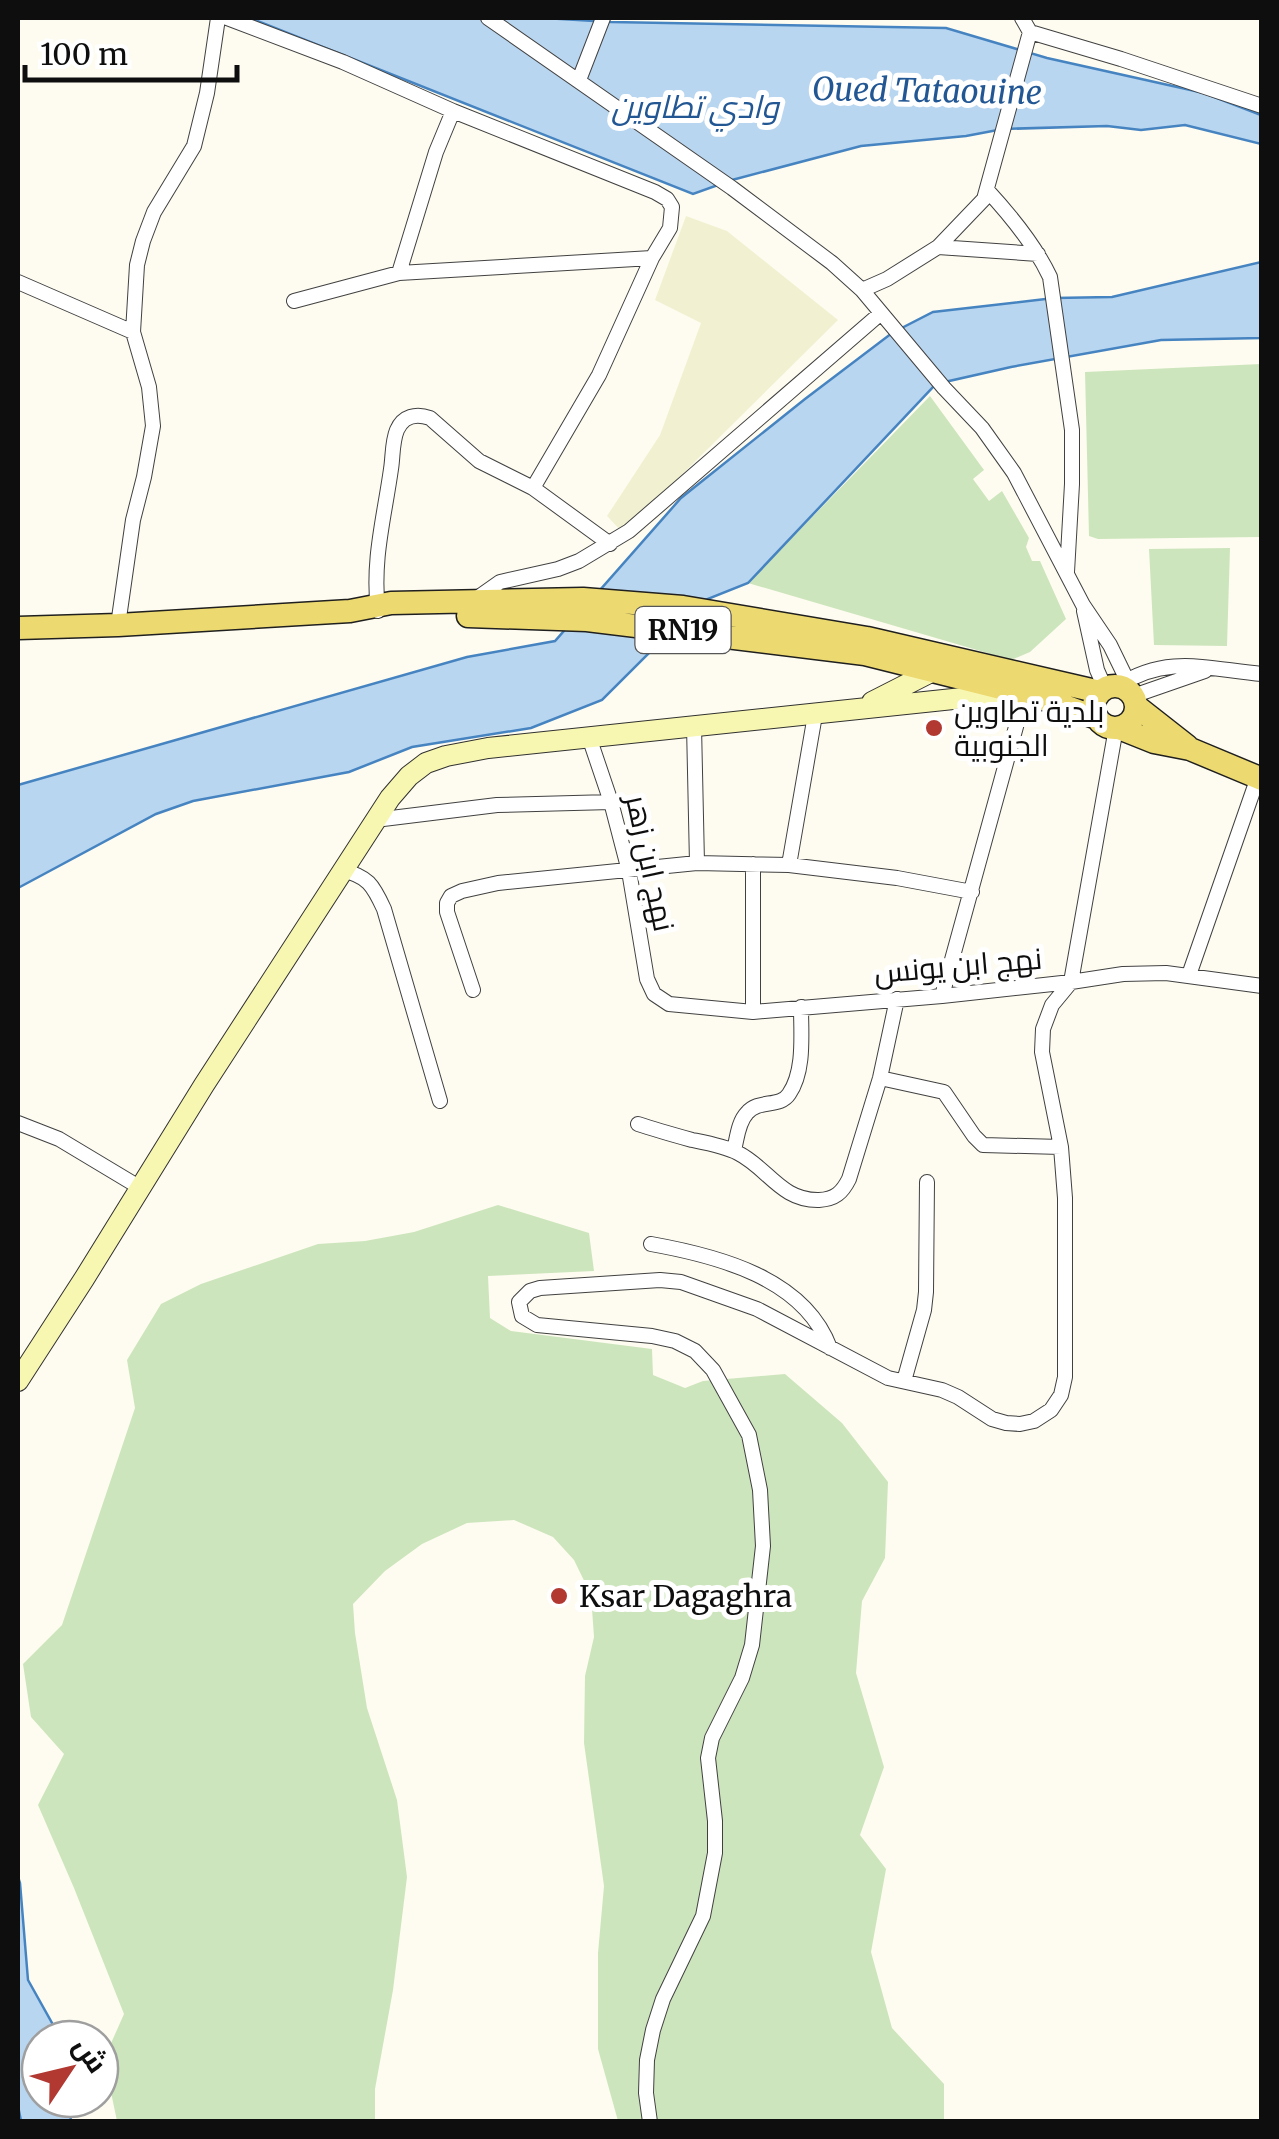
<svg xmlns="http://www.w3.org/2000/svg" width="1279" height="2139" viewBox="0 0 1279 2139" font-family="Merriweather,Cairo,serif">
	<rect width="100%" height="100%" fill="#fefcf0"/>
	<!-- farmland -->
	<path fill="#f1f1d2" d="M 686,216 L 727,231 L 838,320 L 623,533 L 607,516 L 660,435 L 701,323 L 655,300 Z"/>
	<!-- green -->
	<path fill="#cde5bc" d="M 1261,364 L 1261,537 L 1098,539 L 1089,536 L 1085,372 Z
		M 930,396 L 984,470 L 973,479 L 989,501 L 1002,491 L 1029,538 L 1026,547 L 1032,561 L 1040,561 L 1066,619 L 1030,652 L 1011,660 L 748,583 Z
		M 1230,548 L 1227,646 L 1154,645 L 1149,549 Z
		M 498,1205 L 589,1233 L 594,1271 L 488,1276 L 490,1318 L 511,1331 L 652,1349 L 653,1375 L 685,1388 L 703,1381 L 785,1374 L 842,1423 L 888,1482 L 885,1558 L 862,1601 L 856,1673 L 884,1767 L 860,1835 L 886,1869 L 871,1952 L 892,2028 L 944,2084 L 944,2121 L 618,2121 L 598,2049 L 598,1953 L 604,1886 L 584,1743 L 585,1676 L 594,1637 L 591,1595 L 574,1560 L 553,1537 L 514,1520 L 467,1523 L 422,1544 L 385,1571 L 353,1604 L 355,1633 L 367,1708 L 397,1800 L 407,1877 L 393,1990 L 375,2089 L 375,2121 L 117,2121 L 104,2059 L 124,2014 L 74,1888 L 38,1805 L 64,1754 L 31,1717 L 23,1664 L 62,1625 L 135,1408 L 127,1360 L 161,1304 L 201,1284 L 318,1244 L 365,1241 L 414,1232 Z"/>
	<!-- water -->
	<path fill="#b9d6f0" stroke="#4684c1" stroke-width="2.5" d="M 250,18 L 544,18 L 611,22 L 946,28 L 1047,58 L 1204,93 L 1261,115 L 1261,144 L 1185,125 L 1141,130 L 1107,126 L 1003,129 L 966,136 L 861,146 L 732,180 L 693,194 Z
		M 1261,262 L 1261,338 L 1161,340 L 1011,367 L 936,384 L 748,583 L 700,602 L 602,700 L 531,728 L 412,747 L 349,772 L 193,801 L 156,814 L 18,888 L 18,785 L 467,657 L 555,641 L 681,498 L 805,399 L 892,333 L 933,312 L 1054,298 L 1112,297 Z
		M 18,1877 L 20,1883 L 28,1980 L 61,2039 L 40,2039 L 40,2099 L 68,2099 L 71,2121 L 21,2121 L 18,2106 Z"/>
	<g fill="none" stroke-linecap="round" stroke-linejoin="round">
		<!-- street casing -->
		<g stroke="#414141" stroke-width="16">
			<path id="street" d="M 227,18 L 343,62 L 453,111 L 655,192 L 667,199 L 672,207 L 670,228 L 652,258 L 599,375 L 533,488
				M 488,18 L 732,188 L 832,263 L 862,290 L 944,388 L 982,428 L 1014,473 L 1083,605 L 1110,645 L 1127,680 L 1128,691
				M 1022,18 L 1030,32
				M 1030,32 L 1121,59 L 1262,106
				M 579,80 L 603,18
				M 987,190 C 1011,216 1035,245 1050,277 L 1072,430 L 1072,484 L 1067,572
				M 938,247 L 1038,254
				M 399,273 L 652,258
				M 18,282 L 133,332
				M 862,290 L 887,279 L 938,247 L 984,199 L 1030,32
				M 294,301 L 399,273 L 436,152 L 453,111
				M 473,601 L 500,582 L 558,569 L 579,561 L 629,531 L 881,313
				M 378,611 C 372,560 384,519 391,469 C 393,457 392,442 397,430 C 403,416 416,413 430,418 L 479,461 L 533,488 L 610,544
				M 1084,611 L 1097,670 L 1105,688
				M 118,625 L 133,520 L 144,477 L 153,426 L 149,387 L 133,332 L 137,265 L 143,241 L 154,212 L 194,146 L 207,93 L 218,18
				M 1118,686 C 1167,654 1207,669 1262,674
				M 1133,696 L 1205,671
				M 694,726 L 697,863
				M 589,737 L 611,802 L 629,871 L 647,979 L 654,994 L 669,1004 L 753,1012 L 942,996 L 1071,982 L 1123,974 L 1166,973 L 1262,986
				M 375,820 L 497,805 L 611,802
				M 789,865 L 815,715
				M 341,870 C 368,876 373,885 384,909 L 440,1101
				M 1189,975 L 1258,777
				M 473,990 L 447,912 L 447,903 L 451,896 L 462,891 L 498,883 L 697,863 L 789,865 L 897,878 L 972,892
				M 942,996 L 1025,694
				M 753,1012 L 753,864
				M 880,1078 L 944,1092 L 974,1136 L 983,1145 L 1061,1147
				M 18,1123 L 59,1139 L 139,1187
				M 638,1124 C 656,1130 674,1135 692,1140 C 707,1143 724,1146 738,1153 C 768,1168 781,1201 819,1200 C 835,1199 842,1193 849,1179 L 880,1078 L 897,999
				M 734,1150 C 737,1139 738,1122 747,1113 C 758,1099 780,1108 789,1094 C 805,1071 801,1034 801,1007
				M 651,1244 C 718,1256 804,1278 830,1348
				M 904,1381 L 924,1310 L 926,1292 L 927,1182
				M 650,2122 L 646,2093 L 647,2060 L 653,2030 L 663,1999 L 703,1916 L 715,1853 L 715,1821 L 708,1758 L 712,1738 L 742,1678 L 752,1645 L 763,1546 L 760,1490 L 749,1435 L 713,1370 L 695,1351 L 675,1341 L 652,1336 L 537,1325 L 522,1316 L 519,1302 L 530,1291 L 540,1288 L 660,1280 L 681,1282 L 757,1309 L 888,1378 L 942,1390 L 958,1397 L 992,1419 L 1006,1423 L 1020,1424 L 1034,1421 L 1051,1410 L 1061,1395 L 1065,1377 L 1065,1198 L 1061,1147 L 1042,1052 L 1043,1029 L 1052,1005 L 1071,982 L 1116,728"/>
		</g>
		<!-- secondary casing -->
		<g stroke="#303030" stroke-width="22">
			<path id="secondary" d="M 872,702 L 933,671
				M 18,1381 L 84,1279 L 204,1085 L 390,798 L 409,776 L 426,763 L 446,756 L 488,748 L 1010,693"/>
		</g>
		<!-- primary casing -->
		<g stroke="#1f1f1f" stroke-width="25">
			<path id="primary" d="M 468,616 L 587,620 L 865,654 L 1017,692 L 1054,702 L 1097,718
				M 18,628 L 118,625 L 350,611 L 391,603 L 583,599 L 683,607 L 867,638 L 1100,692
				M1094 707a21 21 0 1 1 42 0a21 21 0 1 1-42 0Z
				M 1136,706 L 1187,746
				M 1119,728 L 1154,742 L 1190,749 L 1262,779"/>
		</g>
		<!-- street -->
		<use href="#street" stroke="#fff" stroke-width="14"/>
		<!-- secondary -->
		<use href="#secondary" stroke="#f8f7b1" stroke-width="20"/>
		<!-- primary -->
		<use href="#primary" stroke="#ecda71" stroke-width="22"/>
	</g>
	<!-- markers -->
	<g fill="#b13932" stroke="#fff" stroke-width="4">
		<circle cx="934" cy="728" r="10"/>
		<circle cx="559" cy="1596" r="10"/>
	</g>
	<g text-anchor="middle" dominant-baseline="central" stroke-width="10" stroke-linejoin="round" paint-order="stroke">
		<!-- shield labels -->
		<rect fill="#fff" stroke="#565656" stroke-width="2.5" x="635.5" y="607" width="95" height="46" rx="8"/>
		<g font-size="28" font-weight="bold" fill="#0e0e0e">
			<text x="683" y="630">RN19</text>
		</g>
		<!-- poi labels -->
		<g font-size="30" fill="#0e0e0e" stroke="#fff" text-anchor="start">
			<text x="954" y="711">بلدية تطاوين<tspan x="954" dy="34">الجنوبية</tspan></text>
			<text x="579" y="1596">Ksar Dagaghra</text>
		</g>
		<!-- street labels -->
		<g font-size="30" fill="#0e0e0e" stroke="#fff">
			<text transform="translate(651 863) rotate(78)">نهج ابن زهر</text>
			<text transform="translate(958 965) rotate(-5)">نهج ابن يونس</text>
		</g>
		<!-- water labels -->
		<g font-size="32" font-style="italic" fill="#225794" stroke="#fff">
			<text transform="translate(927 91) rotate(1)">Oued Tataouine</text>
			<text x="695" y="107">وادي تطاوين</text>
		</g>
	</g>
	<!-- border -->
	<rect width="1279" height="2139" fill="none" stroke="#0e0e0e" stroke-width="40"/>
	<!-- north arrow -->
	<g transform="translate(70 2069) rotate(55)"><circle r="48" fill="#ffffff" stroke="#9f9f9f" stroke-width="2.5"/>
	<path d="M0-8L18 38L0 25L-18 38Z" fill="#b13932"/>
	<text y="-15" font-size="28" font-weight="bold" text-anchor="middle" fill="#0e0e0e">ش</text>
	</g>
	<!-- scale -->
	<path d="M25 65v15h212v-15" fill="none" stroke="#0e0e0e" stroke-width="5"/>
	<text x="40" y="65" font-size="30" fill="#0e0e0e" stroke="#ffffff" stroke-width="8" paint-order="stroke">100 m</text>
</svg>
